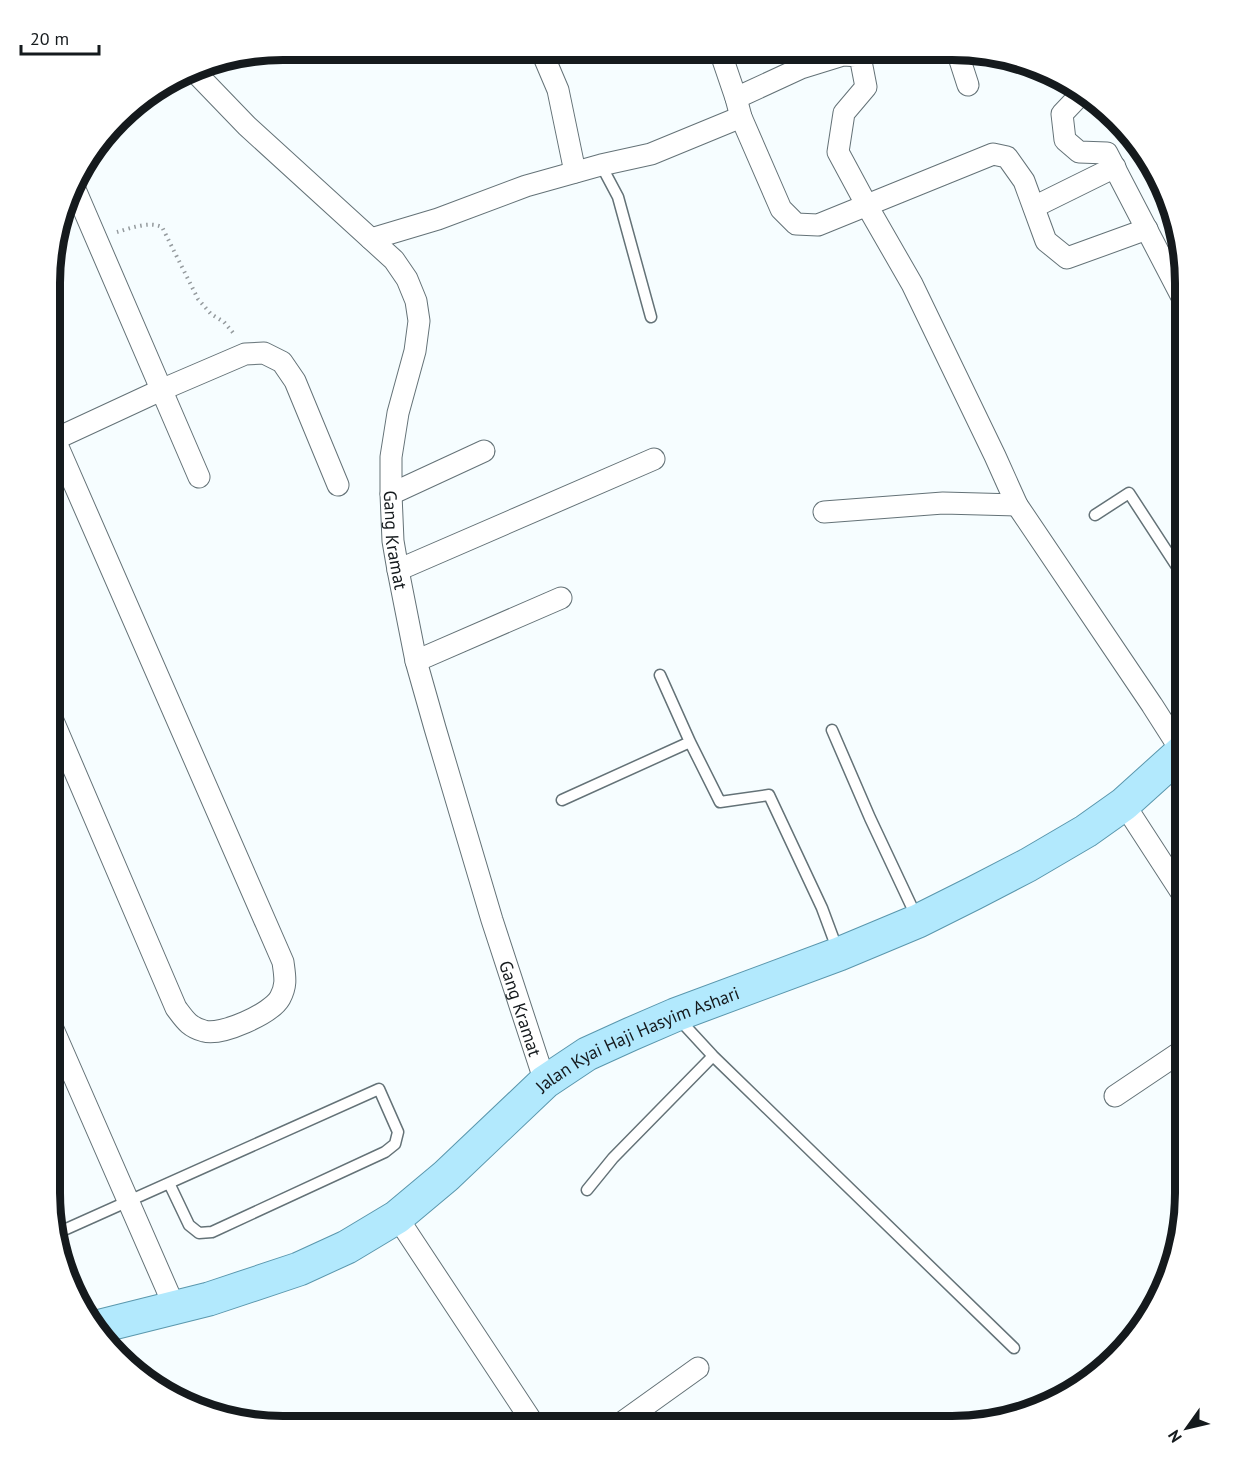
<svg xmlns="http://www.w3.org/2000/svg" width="1235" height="1476" viewBox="0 0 1235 1476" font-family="'PT Sans',sans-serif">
	<rect width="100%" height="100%" fill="#f6fdff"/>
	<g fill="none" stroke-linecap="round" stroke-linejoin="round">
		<!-- lane casing -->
		<g stroke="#647277" stroke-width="13">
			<path id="lane" d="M 601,165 L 618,197 L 651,317
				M 1095,515 L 1129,493 L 1185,579
				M 660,675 L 690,742 L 720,802 L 769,795 L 822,908 L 838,951
				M 832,730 L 870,818 L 917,918
				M 562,800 L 690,742
				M 678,1018 L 713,1056 L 1014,1348
				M 587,1190 L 613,1158 L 713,1056
				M 55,1234 L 379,1089 L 398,1132 L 395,1144 L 385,1152 L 212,1232 L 199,1233 L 189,1225 L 169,1183"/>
		</g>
		<!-- street casing -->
		<g stroke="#647277" stroke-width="23">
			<g id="street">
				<path d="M 541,50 L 558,90 L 575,172"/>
				<path d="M 720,51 L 736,98 L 741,117 L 781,209 L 796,224 L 818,225 L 993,154 L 1007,157 L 1024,181 L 1046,241 L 1067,258 L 1147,229"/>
				<path d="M 957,51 L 968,85"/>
				<path id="s1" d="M 193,70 L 247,126 L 394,260 L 407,279 L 416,301 L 419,321 L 415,351 L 398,413 L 391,457 L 391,494 L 393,541 L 398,570 L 416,661 L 435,728 L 492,920 L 545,1082"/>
				<path d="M 1083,90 L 1082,93 L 1062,114 L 1065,140 L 1079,152 L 1107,153 L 1185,303"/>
				<path d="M 736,98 L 801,68 L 843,55 L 860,56 L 866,87 L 844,113 L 838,152 L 866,204 L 912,284 L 995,456 L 1017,505 L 1152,705 L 1182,752"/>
				<path d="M 74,187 L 199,477"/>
				<path d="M 1034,207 L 1115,167"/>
				<path d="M 371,239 L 438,219 L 526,186 L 601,165 L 651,154 L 741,117"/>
				<path d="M 51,441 L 161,390 L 245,354 L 264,353 L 282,362 L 295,381 L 338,485"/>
				<path d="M 391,494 L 484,451"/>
				<path d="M 824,512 L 943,503 L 1017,505"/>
				<path d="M 398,570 L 654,459"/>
				<path d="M 416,661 L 561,598"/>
				<path d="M 51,716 L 176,1008 C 185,1020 189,1027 204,1031 C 221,1036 271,1014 280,998 C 287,985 285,977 283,962 L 51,431"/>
				<path d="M 1124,804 L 1185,898"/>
				<path d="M 50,1022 L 175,1308"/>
				<path d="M 1115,1096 L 1185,1049"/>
				<path d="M 397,1217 L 535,1426"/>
				<path d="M 617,1426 L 698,1368"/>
			</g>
		</g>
		<!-- primary casing -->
		<g stroke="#5a97ad" stroke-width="35">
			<g id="primary">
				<path id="s2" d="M 97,1327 L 209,1299 L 299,1269 L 347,1247 L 397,1217 L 446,1176 L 545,1082 L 587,1054 L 631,1034 L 675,1015 L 839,954 L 918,921 L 974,893 L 1028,865 L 1086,831 L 1124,804 L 1185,749"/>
			</g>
		</g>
		<!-- path -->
		<path stroke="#959b9e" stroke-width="4" stroke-dasharray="1.5 4.5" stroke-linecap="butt" d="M 117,232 C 131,228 149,221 162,227 L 198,299 L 211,314 L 224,322 L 235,335"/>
		<!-- lane -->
		<use href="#lane" stroke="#fff" stroke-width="10"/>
		<!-- street -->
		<use href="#street" stroke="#fff" stroke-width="21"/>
		<!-- primary -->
		<use href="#primary" stroke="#b2e9fd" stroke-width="33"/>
	</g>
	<g text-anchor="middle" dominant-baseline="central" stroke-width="4.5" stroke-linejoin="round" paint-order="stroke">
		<!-- street labels -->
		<g font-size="18" fill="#151a1d" stroke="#fff">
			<text stroke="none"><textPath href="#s1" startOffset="566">Gang Kramat</textPath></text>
			<text stroke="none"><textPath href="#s1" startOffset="1052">Gang Kramat</textPath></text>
			<text stroke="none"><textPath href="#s2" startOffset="624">Jalan Kyai Haji Hasyim Ashari</textPath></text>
		</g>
	</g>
	<!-- crop -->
	<path d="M0 0H1235V1476H0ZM283 60H952A223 223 0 0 1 1175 283V1193A223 223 0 0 1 952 1416H283A223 223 0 0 1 60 1193V283A223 223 0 0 1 283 60Z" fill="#fff" fill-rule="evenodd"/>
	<path fill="none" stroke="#151a1d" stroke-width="8" d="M283 60H952A223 223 0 0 1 1175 283V1193A223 223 0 0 1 952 1416H283A223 223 0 0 1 60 1193V283A223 223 0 0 1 283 60Z"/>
	<!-- north arrow -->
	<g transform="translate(1187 1428) rotate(236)" stroke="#ffffff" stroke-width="4.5" paint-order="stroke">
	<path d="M0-4.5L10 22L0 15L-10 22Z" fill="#151a1d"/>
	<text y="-9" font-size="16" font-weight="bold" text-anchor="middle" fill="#151a1d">N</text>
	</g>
	<!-- scale -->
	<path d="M21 45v9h78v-9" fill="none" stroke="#151a1d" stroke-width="3"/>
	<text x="30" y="45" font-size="18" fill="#151a1d" stroke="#ffffff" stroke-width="4.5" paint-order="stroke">20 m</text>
</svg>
